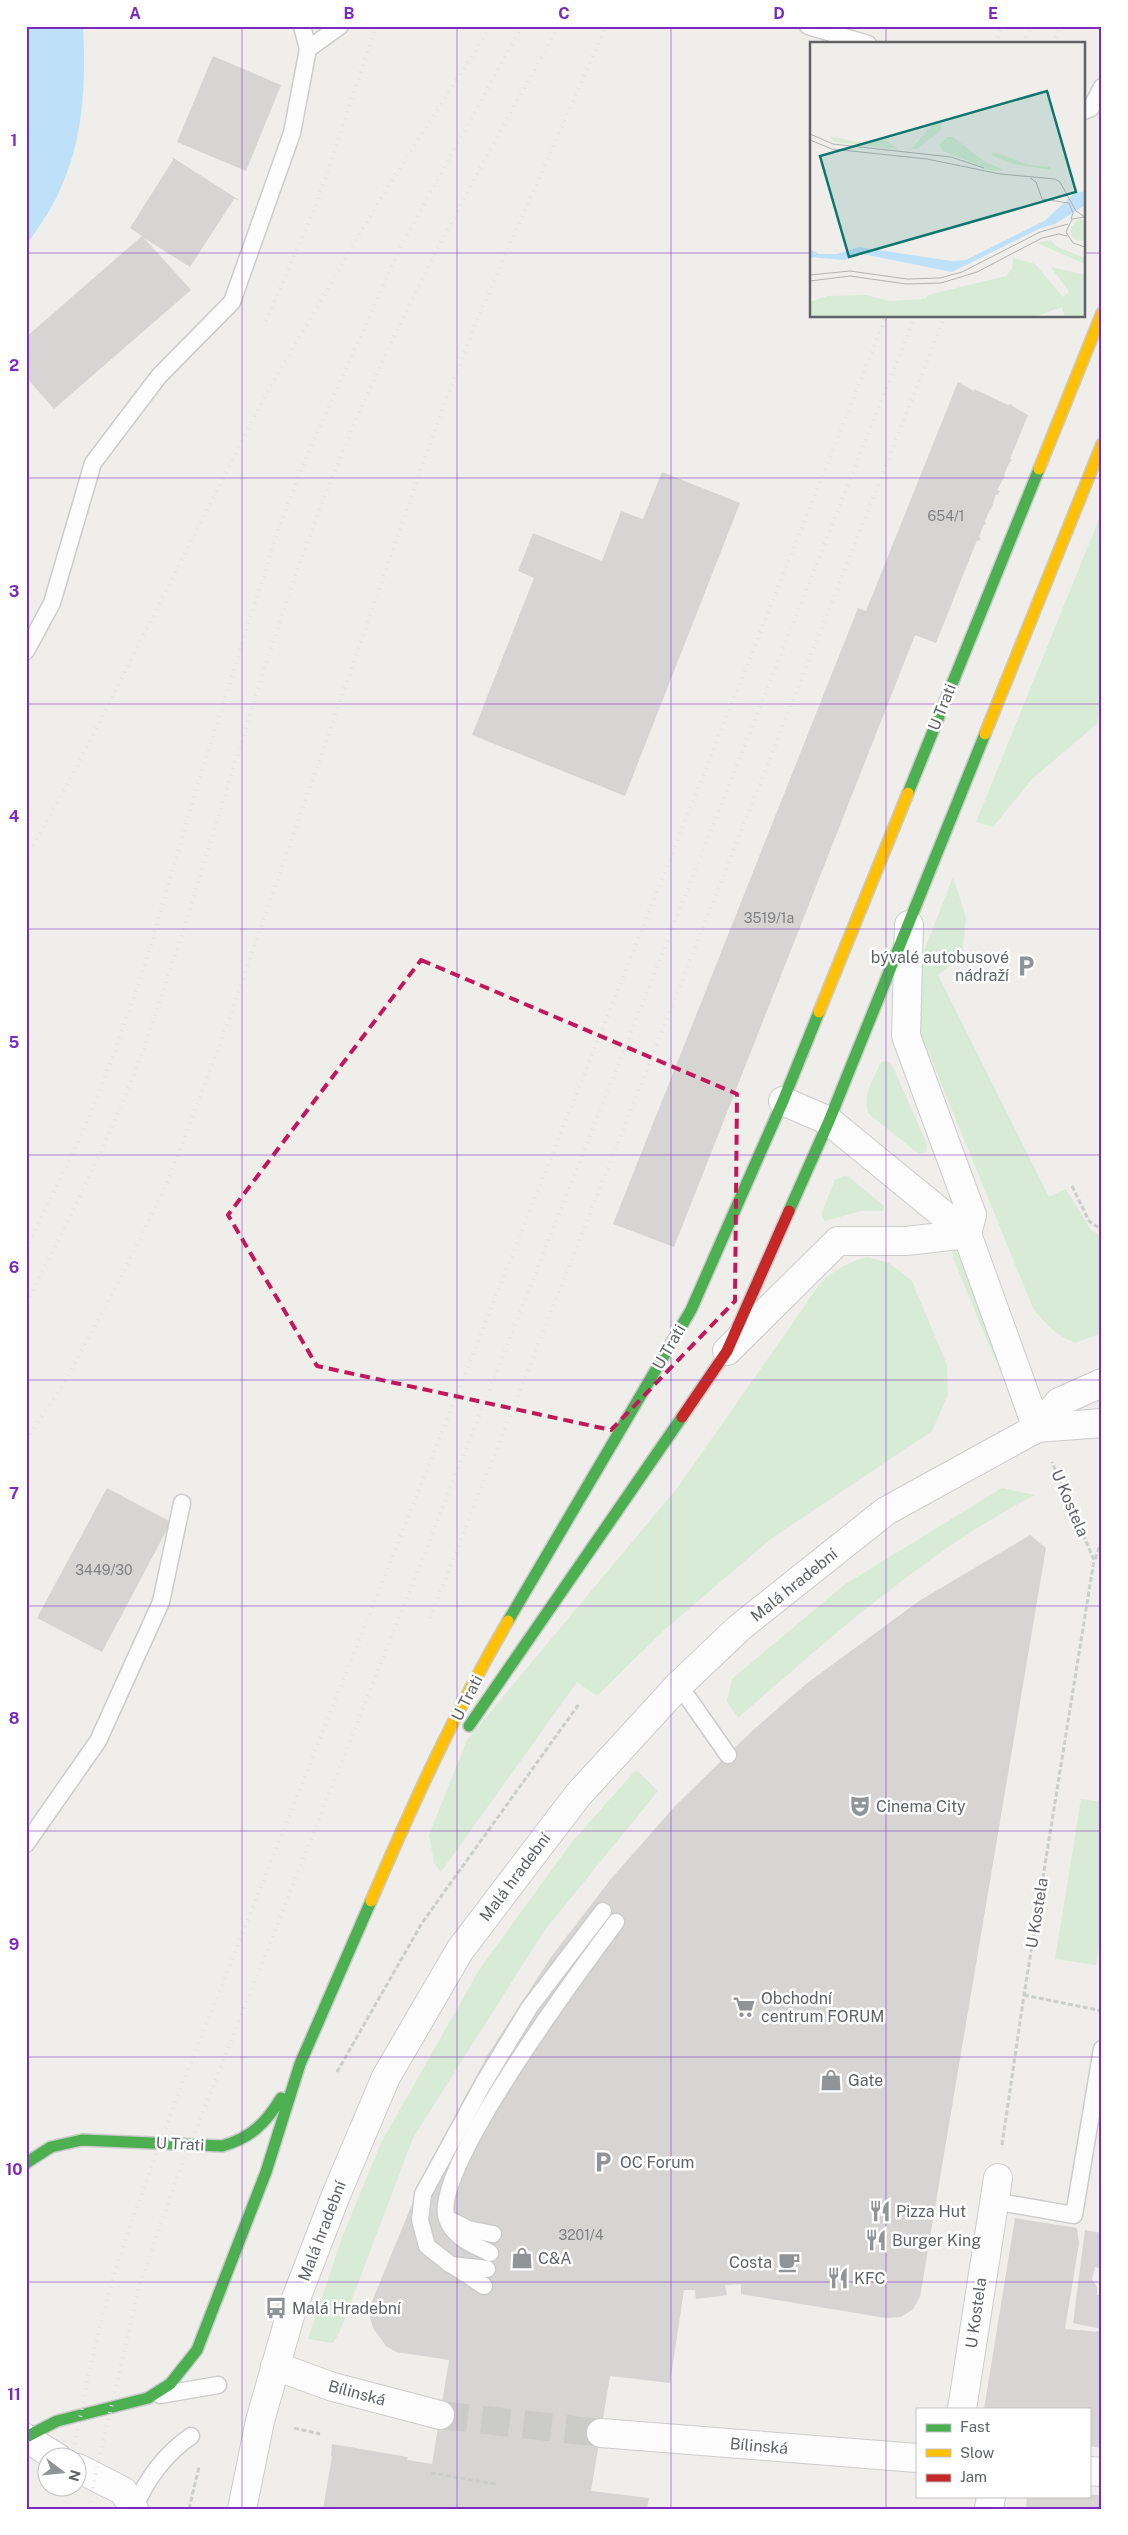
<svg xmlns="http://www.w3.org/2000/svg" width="1128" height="2535" viewBox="0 0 1128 2535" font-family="'Public Sans',sans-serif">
	<rect width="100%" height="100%" fill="#efeeea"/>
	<!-- green -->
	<path fill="#d8ebd6" d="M 1102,512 L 1102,705 L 1097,724 L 1032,779 L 993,827 L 976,822 Z
		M 953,877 L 966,917 L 962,956 L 938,975 L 1049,1197 L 1066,1189 L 1091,1230 L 1102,1237 L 1102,1333 L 1075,1343 C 1056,1335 1045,1324 1033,1308 L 917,1024 L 922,956 Z
		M 887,1061 L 892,1065 L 927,1144 L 926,1152 L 919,1154 L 869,1114 C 861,1097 874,1078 881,1062 Z
		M 844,1176 L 849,1177 L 884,1206 L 883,1211 L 861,1211 L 825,1221 L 822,1217 L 822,1212 L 835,1180 Z
		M 957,1245 L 1003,1370 L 994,1357 L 953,1258 L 952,1247 Z
		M 867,1257 L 889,1263 L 912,1281 L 947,1365 L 948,1395 L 932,1431 L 772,1538 L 663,1631 L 597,1696 L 577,1682 L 441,1872 L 434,1863 L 429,1835 L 467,1740 L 678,1487 L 804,1307 C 821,1278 835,1267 867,1257 Z
		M 1002,1488 L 1035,1495 C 925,1552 831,1637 738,1718 L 727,1701 L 732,1679 L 844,1585 Z
		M 636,1770 L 658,1791 L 544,1931 L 413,2138 L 340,2331 L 333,2343 L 308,2339 L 343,2235 L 381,2143 L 479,1970 L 571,1843 Z
		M 1081,1799 L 1102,1802 L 1102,1926 L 1096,1965 L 1055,1959 Z"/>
	<!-- water -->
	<path fill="#bfe0f9" d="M 26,26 L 83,26 C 86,84 84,141 58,194 C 50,212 37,229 26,246 Z"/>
	<!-- building -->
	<path fill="#d6d5d3" d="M 841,26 L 856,26 L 854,32 Z
		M 213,56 L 281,85 L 246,171 L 177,142 Z
		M 172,157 L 239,200 L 234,199 L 190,267 L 144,238 L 191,290 L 54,409 L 26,377 L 26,337 L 142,236 L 130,228 L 173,160 Z
		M 958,382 L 974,391 L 974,389 L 1008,405 L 1012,404 L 1012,406 L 1028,415 L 1010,459 L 1012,460 L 1009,463 L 1004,475 L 1005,476 L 997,490 L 1000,491 L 998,495 L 996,494 L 991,510 L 990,509 L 985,521 L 986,525 L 984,524 L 979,537 L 981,538 L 979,541 L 977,540 L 936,643 L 915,635 L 674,1247 L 613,1224 L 858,608 L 866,611 Z
		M 662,472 L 740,503 L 625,796 L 472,735 L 534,578 L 518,571 L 533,533 L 602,561 L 621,511 L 643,519 Z
		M 107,1488 L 171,1522 L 102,1652 L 37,1618 Z
		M 1030,1535 L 1046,1548 L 920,2297 L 913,2309 L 901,2317 L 886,2318 L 741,2294 L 741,2284 L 725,2285 L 727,2295 L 696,2299 L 695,2290 L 684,2290 L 670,2383 L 610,2376 L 591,2491 L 649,2498 L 647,2509 L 323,2509 L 332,2456 L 331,2456 L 332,2444 L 408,2457 L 407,2460 L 432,2464 L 449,2360 L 396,2352 L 386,2346 L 373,2328 L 370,2317 L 371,2304 L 415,2197 L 458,2110 L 487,2056 L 551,1957 L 610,1880 L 675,1806 L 752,1731 L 806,1684 L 919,1601 Z
		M 1015,2218 L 1077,2228 L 1079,2243 L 1065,2329 L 1102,2332 L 1102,2448 L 1089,2446 L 1089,2409 L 984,2409 Z
		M 1085,2230 L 1102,2233 L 1102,2269 L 1095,2267 L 1092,2279 L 1097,2287 L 1097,2295 L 1102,2295 L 1102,2329 L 1073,2323 Z
		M 1089,2495 L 1102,2495 L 1102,2509 L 1026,2509 L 1027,2496 Z"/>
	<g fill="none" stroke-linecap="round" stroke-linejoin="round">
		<!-- street-tunnel -->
		<path stroke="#cbcbca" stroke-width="28" stroke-dasharray="28 14" stroke-linecap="butt" d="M 440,2415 L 601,2433"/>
		<!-- lane casing -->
		<g stroke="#cbcccc" stroke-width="19">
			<path id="lane" d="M 808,26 L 868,44
				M 308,49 L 340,26
				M 1084,111 L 1091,108 L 1102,87
				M 26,651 L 52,603 L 93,463 L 159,376 L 232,302 L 292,133 L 308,49 L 302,26
				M 679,1685 L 728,1755
				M 26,1844 L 98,1741 L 161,1602 L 182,1503
				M 993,2201 L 1074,2215 L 1102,2049
				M 448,2219 L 468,2229 L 493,2234
				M 490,2253 C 472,2244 454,2238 447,2219 C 428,2173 584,1965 616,1922
				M 455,2267 L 484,2286
				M 487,2269 L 451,2265 L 427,2246 L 420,2220 L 423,2194 L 483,2084 L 529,2008 L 603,1911
				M 160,2395 L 218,2385
				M 134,2509 C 146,2480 165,2454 191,2436"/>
		</g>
		<!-- street casing -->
		<g stroke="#cbcccc" stroke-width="30">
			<path id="street" d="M 909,925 L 906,1036 L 972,1215 L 967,1234
				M 783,1101 L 829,1121 L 967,1234 L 1037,1428
				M 727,1351 L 838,1241 L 906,1241 L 967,1234
				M 1037,1428 L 1102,1423
				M 275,2366 L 333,2387 L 440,2415
				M 962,2409 L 998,2178
				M 601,2433 L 917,2458
				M 26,2438 L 58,2458
				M 78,2468 L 123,2491 L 134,2509
				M 1089,2471 L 1102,2472
				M 242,2509 L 260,2421 L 292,2309 L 336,2195 L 386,2077 L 460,1950 L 578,1795 L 679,1685 L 739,1628 L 886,1511 L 1037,1428 L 1059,1402 L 1102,1383
				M 989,2509 L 991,2496"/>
		</g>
		<!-- fast casing -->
		<g stroke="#cacacb" stroke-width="14">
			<path id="fast" d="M 908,793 L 1039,469
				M 789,1211 L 829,1121 L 985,734
				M 508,1621 L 691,1310 L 783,1101 L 819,1012
				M 469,1726 L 682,1417
				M 26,2163 L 51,2147 L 82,2140 L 222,2146 C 251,2138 266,2123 281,2098
				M 26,2437 L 57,2421 L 148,2398 L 170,2384 L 197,2350 L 266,2172 L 300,2064 L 371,1901"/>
		</g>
		<!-- slow casing -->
		<g stroke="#cacacb" stroke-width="14">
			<path id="slow" d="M 1039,469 L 1102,313
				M 985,734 L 1102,444
				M 819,1012 L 908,793
				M 371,1901 C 412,1806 455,1711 508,1621"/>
		</g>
		<!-- jam casing -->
		<g stroke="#cacacb" stroke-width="14">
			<path id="jam" d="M 682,1417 L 727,1351 L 789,1211"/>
		</g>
		<!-- path -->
		<path stroke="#cacfcc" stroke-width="3" stroke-dasharray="5 2.5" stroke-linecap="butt" d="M 1072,1186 L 1089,1221 L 1102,1230
			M 1095,1559 L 1102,1540
			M 1024,1995 L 1102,2011
			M 337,2072 L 422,1923 L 579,1704
			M 1002,2145 L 1024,1995 L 1094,1560 L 1052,1462
			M 294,2428 L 320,2434
			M 431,2473 L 495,2484
			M 189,2509 L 199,2467"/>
		<!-- lane -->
		<use href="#lane" stroke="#fdfcfc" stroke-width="16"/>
		<!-- street -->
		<use href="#street" stroke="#fdfcfc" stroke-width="28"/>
		<!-- fast -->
		<use href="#fast" stroke="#4caf50" stroke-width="11"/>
		<!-- slow -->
		<use href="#slow" stroke="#ffc107" stroke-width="11"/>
		<!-- jam -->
		<use href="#jam" stroke="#c62828" stroke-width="11"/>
		<!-- rail -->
		<path stroke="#e4e4e4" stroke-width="4" stroke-dasharray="1 6" stroke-linecap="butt" d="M 995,44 L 1002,26
			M 1023,44 L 1031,26
			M 1053,44 L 1060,26
			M 266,321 L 317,203 L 376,26
			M 26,858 L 72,776 L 265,396 L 379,201 L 491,26
			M 26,1249 L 84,1130 L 115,1051 L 145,965 L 199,781 L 276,536 L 302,467 L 400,248 L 522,26
			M 26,1303 C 69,1220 111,1137 143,1050 C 204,879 248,703 311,533 C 375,356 467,190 559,26
			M 26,1440 L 63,1385 L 118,1283 L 168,1181 L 223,1036 L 438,421 L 476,322 L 606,26
			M 430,1618 L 945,316
			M 72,2458 C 84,2397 95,2338 113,2279 C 131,2220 154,2161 175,2103 L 886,316
			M 64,2509 L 67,2488
			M 90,2509 L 94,2482 L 139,2287 L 178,2175 L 915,316"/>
	</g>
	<!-- marked area -->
	<path fill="none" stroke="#c2185b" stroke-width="4" stroke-dasharray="10 6" stroke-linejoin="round" d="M 421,960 L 737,1094 L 735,1301 L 611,1430 L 317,1366 L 228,1215 Z"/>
	<!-- grid -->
	<path fill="none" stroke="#7b2cbf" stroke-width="1" stroke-opacity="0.55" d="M 242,26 L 242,2509M 457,26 L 457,2509M 671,26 L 671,2509M 886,26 L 886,44M 26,253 L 812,253M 1084,253 L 1102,253M 886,316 L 886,2509M 26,478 L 1102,478M 26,704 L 1102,704M 26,929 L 1102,929M 26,1155 L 1102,1155M 26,1380 L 1102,1380M 26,1606 L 1102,1606M 26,1831 L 1102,1831M 26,2057 L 1102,2057M 26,2282 L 1102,2282"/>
	<!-- icons -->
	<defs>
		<g id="parking-bare" transform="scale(1.725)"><path d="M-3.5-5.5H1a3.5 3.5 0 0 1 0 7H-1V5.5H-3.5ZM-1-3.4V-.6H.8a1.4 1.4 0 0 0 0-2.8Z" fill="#919496" stroke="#fff" stroke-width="2.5" paint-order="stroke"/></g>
		<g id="theatre-bare" transform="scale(1.725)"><path d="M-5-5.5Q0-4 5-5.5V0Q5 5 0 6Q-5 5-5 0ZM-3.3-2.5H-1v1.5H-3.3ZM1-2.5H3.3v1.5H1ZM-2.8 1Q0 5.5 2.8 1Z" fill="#919496" stroke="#fff" stroke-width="2.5" paint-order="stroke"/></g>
		<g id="supermarket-bare" transform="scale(1.725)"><path d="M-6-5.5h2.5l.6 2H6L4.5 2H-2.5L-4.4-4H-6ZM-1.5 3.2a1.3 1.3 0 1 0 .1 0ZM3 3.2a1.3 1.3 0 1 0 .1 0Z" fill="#919496" stroke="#fff" stroke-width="2.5" paint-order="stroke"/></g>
		<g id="shop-bare" transform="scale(1.725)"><path d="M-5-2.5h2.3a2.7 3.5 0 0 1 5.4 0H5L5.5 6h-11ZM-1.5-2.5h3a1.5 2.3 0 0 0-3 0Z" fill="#919496" stroke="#fff" stroke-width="2.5" paint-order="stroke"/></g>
		<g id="restaurant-bare" transform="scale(1.725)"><path d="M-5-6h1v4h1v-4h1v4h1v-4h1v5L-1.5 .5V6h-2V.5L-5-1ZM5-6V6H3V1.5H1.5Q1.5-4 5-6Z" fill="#919496" stroke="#fff" stroke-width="2.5" paint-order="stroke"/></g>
		<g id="cafe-bare" transform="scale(1.725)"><path d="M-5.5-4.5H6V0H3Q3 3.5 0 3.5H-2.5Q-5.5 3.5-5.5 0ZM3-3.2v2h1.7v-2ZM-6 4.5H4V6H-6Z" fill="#919496" stroke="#fff" stroke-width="2.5" paint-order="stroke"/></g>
		<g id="bus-bare" transform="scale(1.725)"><path d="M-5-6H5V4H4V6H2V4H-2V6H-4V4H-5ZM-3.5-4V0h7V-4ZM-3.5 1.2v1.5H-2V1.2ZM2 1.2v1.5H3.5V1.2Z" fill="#919496" stroke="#fff" stroke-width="2.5" paint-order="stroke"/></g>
	</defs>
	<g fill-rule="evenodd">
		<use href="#parking-bare" x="1026" y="966"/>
		<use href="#theatre-bare" x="860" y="1806"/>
		<use href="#supermarket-bare" x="744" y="2007"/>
		<use href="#shop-bare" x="831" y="2080"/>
		<use href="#parking-bare" x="603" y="2162"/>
		<use href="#restaurant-bare" x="880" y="2211"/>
		<use href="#restaurant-bare" x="876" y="2240"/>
		<use href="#shop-bare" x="522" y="2258"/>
		<use href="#cafe-bare" x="789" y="2262"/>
		<use href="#restaurant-bare" x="838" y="2278"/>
		<use href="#bus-bare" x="276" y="2308"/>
	</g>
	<g text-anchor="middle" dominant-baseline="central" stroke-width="5" stroke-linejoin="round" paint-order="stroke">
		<!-- number labels -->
		<g font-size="14" fill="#7e8184">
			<text x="946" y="516">654/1</text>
			<text x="769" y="918">3519/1a</text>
			<text x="104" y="1570">3449/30</text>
			<text x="581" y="2235">3201/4</text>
		</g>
		<!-- street labels -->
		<g font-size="16" fill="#5f6368" stroke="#fff">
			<text transform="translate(942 707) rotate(-68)">U Trati</text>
			<text transform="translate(669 1347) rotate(-60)">U Trati</text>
			<text transform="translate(1070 1503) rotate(67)">U Kostela</text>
			<text transform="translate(794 1585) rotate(-39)">Malá hradební</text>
			<text transform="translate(467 1698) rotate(-63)">U Trati</text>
			<text transform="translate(515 1877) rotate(-53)">Malá hradební</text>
			<text transform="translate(1037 1913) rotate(-81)">U Kostela</text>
			<text transform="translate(180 2144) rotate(3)">U Trati</text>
			<text transform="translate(322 2231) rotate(-69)">Malá hradební</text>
			<text transform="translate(976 2313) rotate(-82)">U Kostela</text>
			<text transform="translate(357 2393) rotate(15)">Bílinská</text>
			<text transform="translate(759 2446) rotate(5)">Bílinská</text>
		</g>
		<!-- poi labels -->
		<g font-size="16" fill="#5f6368" stroke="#fff" text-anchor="start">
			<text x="1009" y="957" text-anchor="end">bývalé autobusové<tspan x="1009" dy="18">nádraží</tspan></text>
			<text x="876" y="1806">Cinema City</text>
			<text x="761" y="1998">Obchodní<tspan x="761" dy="18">centrum FORUM</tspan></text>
			<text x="848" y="2080">Gate</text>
			<text x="620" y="2162">OC Forum</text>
			<text x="896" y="2211">Pizza Hut</text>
			<text x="892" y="2240">Burger King</text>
			<text x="538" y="2258">C&amp;A</text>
			<text x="772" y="2262" text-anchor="end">Costa</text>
			<text x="854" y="2278">KFC</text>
			<text x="292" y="2308">Malá Hradební</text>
		</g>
	</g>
	<!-- overview -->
	<g transform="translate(810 42)">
		<rect width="275" height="275" fill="#efeeea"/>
		<path d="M 127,78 L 132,84 L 130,89 L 107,107 L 93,107 L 102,106 ZM 19,94 L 48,100 L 76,98 L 88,107 L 24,100 ZM 137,95 L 143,95 L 175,120 L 195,128 L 183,129 L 133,109 L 129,103 ZM 183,110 L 220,123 L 240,125 L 241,128 L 203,122 L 181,113 ZM 268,178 L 275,178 L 275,199 L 266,198 L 261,193 L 261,185 ZM 241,198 L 247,205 L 275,216 L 275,222 L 227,201 ZM 203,216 L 225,222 L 253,255 L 259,250 L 241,225 L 275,233 L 275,275 L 255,275 L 252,265 L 224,275 L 0,275 L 0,260 L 17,254 L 56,253 L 79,259 L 115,257 L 118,253 L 196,234 L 202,227 Z" fill="#d8ebd6"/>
		<path d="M 275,149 L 275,163 L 245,182 L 231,186 L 142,230 L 53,212 L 33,218 L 0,215 L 0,207 L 9,212 L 27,212 L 49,205 L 141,219 L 156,218 L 234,179 L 264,152 Z" fill="#bfe0f9"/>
		<path fill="none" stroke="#b1b2b2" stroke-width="1" d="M 0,92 L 23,102 L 141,115 L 174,126M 0,98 L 22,107 L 117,117 L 190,132 L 245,137 L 250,140 L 266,169 L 275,175M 220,136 L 226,140 L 232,157 L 259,161 L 263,171 L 261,177M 275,175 L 262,177 L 256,190 L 263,201 L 275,205M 0,233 L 40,229 L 97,237 L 130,236 L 152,230 L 230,190 L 258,182M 0,239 L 40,234 L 96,242 L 131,241 L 167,230 L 232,196 L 249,192 L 257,194"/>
		<path fill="#0f766e" fill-opacity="0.15" stroke="#0f766e" stroke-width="2.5" d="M 237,49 L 266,150 L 39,215 L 10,114 Z"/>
		<rect width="275" height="275" fill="none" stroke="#5f6368" stroke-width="2.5"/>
	</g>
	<!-- border -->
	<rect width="1128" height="2535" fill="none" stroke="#ffffff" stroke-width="55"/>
	<!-- legend -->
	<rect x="916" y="2408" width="175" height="90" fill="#ffffff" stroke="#bfc1c3"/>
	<rect x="926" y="2424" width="25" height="8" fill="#4caf50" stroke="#bfc1c3"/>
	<text x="960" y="2432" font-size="15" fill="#5f6368">Fast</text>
	<rect x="926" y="2449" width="25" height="8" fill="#ffc107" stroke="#bfc1c3"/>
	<text x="960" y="2458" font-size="15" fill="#5f6368">Slow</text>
	<rect x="926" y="2474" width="25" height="8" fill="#c62828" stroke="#bfc1c3"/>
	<text x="960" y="2482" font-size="15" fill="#5f6368">Jam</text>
	<!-- north arrow -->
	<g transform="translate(62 2472) rotate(106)"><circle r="24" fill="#ffffff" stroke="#bfc1c3"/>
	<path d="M0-4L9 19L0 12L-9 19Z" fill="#919496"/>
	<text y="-8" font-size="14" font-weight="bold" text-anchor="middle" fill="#5f6368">N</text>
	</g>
	<rect x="28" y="28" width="1072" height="2480" fill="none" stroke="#7b2cbf" stroke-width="2"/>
	<g font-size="16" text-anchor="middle" font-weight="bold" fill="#7b2cbf">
		<text x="135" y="19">A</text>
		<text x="349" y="19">B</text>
		<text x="564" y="19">C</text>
		<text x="779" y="19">D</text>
		<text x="993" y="19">E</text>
		<text x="14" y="146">1</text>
		<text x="14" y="371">2</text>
		<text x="14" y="597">3</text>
		<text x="14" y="822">4</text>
		<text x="14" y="1048">5</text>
		<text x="14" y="1273">6</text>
		<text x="14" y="1499">7</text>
		<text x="14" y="1724">8</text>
		<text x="14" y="1950">9</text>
		<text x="14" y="2175">10</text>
		<text x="14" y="2400">11</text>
	</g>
</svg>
